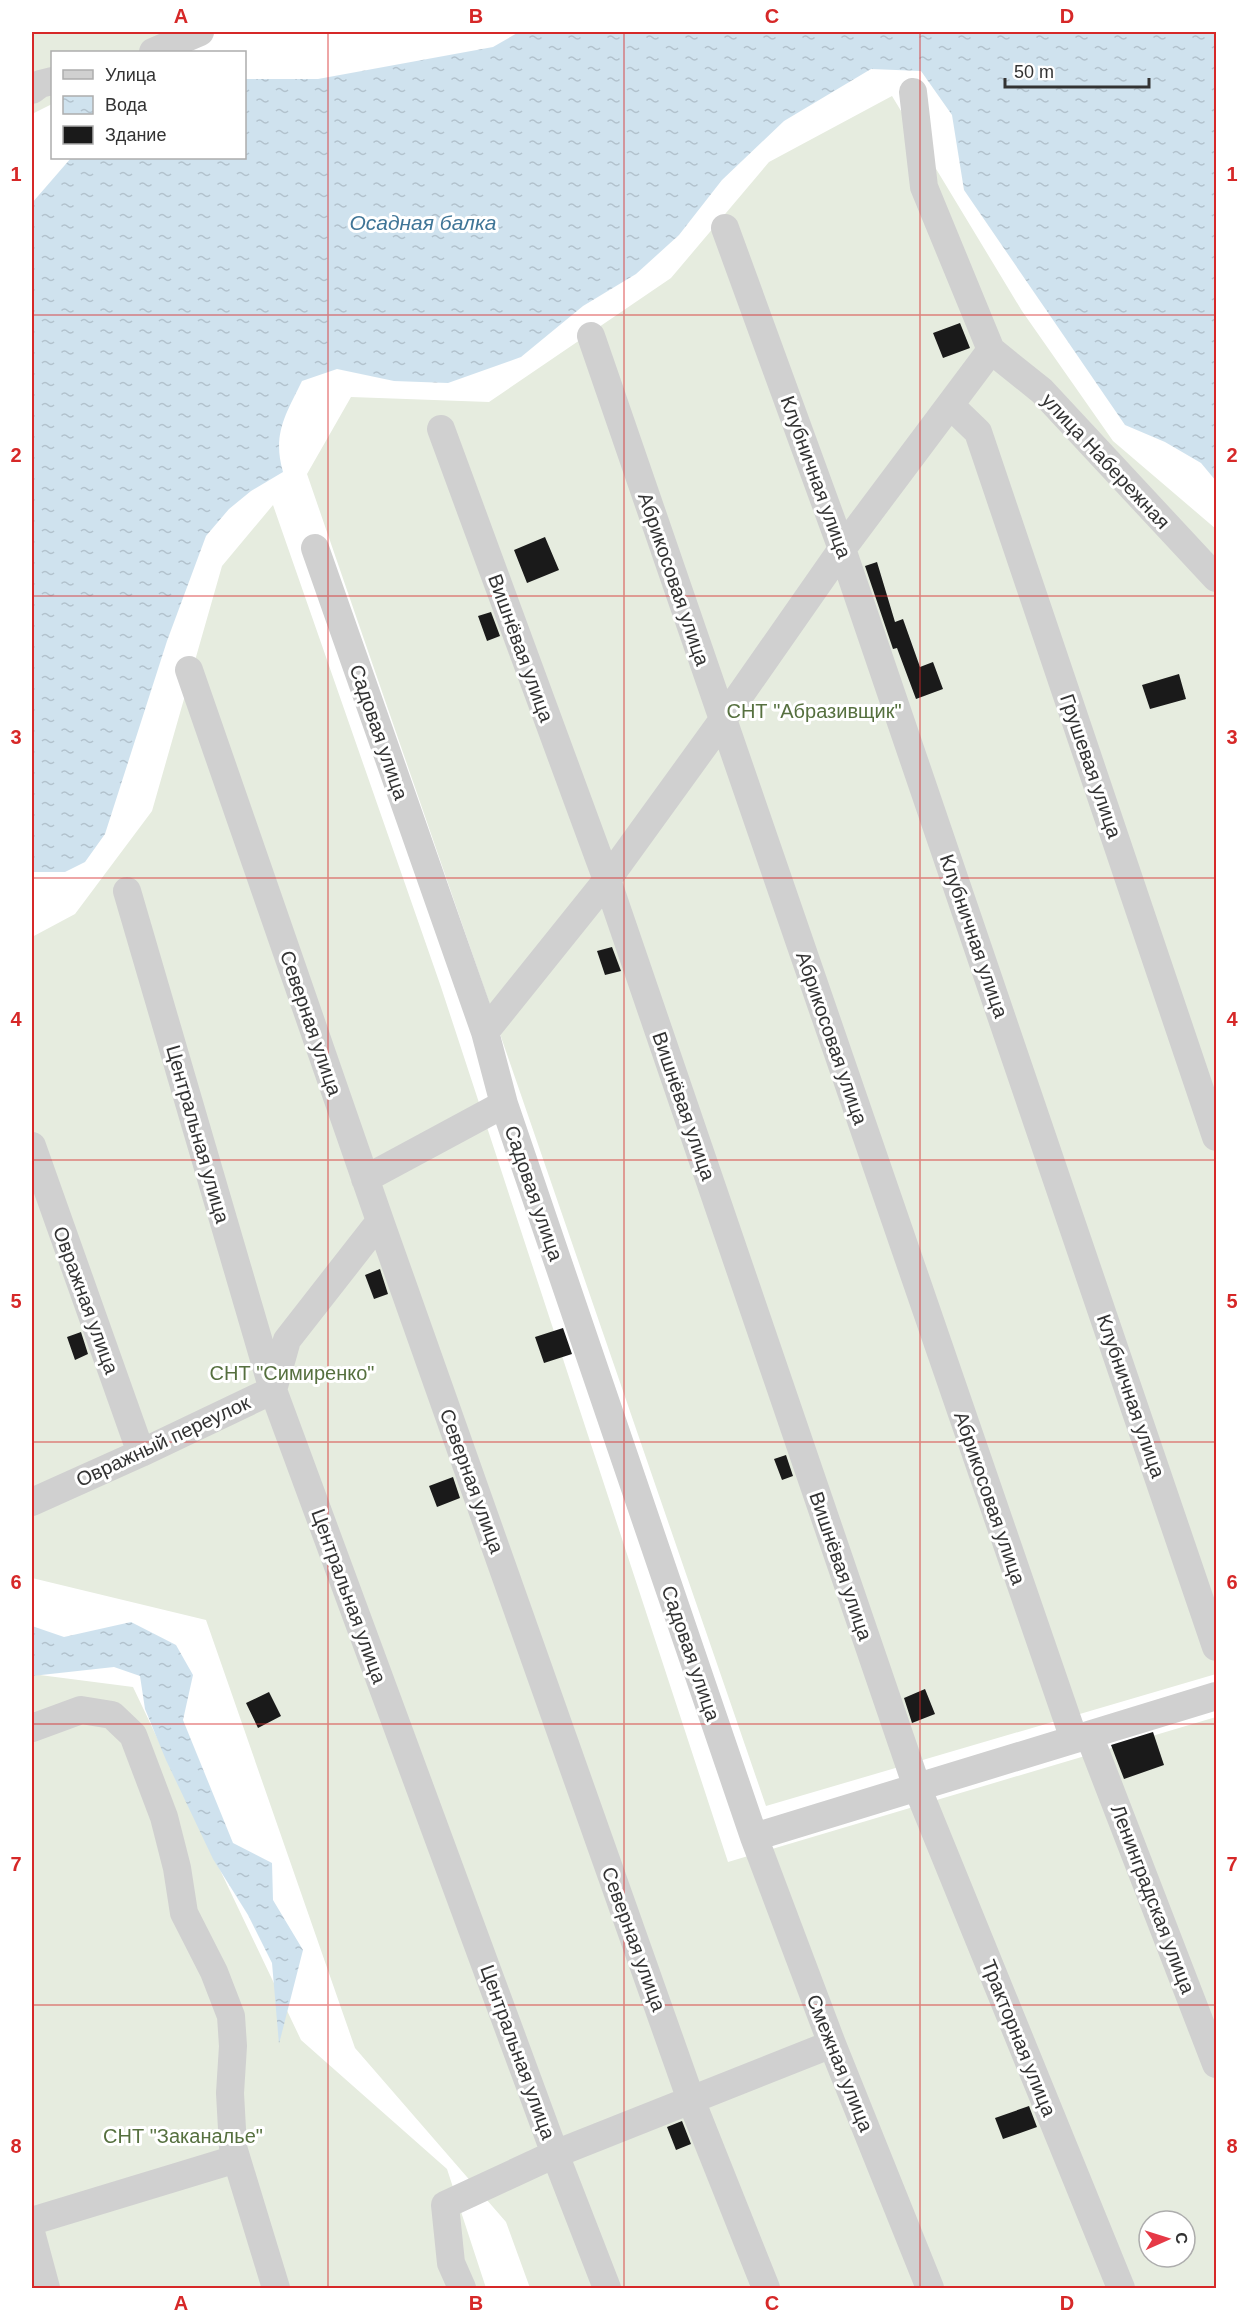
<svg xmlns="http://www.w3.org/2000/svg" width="1248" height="2320" viewBox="0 0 1248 2320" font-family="Arial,sans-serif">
	<defs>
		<pattern id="water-ripples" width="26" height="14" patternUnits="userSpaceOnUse" patternTransform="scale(1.5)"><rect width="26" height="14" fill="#cfe2ee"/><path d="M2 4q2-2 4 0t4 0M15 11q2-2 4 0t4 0" fill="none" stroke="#b2c2cd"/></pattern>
	</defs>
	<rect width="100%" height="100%" fill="#fff"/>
	<!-- garden -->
	<path fill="#e6ecdf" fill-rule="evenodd" d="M 32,32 L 206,32 L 163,52 L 52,52 L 52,104 L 32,114 Z
		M 892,96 L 1022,311 L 1113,441 L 1216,529 L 1216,1674 L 766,1806 L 307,474 L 351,397 L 489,402 L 671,278 L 769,162 Z
		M 273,505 L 441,987 L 728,1862 L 1216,1717 L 1216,2288 L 530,2288 L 506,2222 L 355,2048 L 206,1620 L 32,1578 L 32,937 L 75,914 L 152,811 L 222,566 ZM 1149,2221 L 1185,2221 L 1185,2257 L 1149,2257 Z
		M 32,1674 L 133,1687 L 301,2040 L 447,2169 L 486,2288 L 32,2288 Z"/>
	<!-- water -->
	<path fill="url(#water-ripples)" d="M 519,32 L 1216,32 L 1216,481 L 1201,463 L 1165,442 L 1125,425 L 964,190 L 952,115 L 921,71 L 871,69 L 784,121 L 722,180 L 679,235 L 636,274 L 583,306 L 521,357 L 448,383 L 394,381 L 337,369 L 302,381 C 286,414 272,434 283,472 L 251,491 L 229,509 L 206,536 L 167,641 L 105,834 L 85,862 L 65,872 L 32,872 L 32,203 L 71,158 L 244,158 L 245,79 L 318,79 L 493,47 Z
		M 131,1622 L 176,1645 L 193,1675 L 183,1720 L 233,1843 L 272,1863 L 273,1900 L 303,1950 L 279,2044 L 272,1963 L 248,1915 L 213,1859 L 166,1760 L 145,1709 L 140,1676 L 114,1667 L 32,1676 L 32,1626 L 64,1637 Z"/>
	<!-- building -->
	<path fill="#1a1a1a" d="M 960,323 L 970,348 L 943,358 L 933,333 Z
		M 545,537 L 559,570 L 527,583 L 514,550 Z
		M 877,562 L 895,622 L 903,619 L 920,667 L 933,662 L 943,689 L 916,699 L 897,648 L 893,649 L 865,566 Z
		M 491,612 L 500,636 L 487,641 L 478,616 Z
		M 1179,674 L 1186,699 L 1150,709 L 1142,685 Z
		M 612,947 L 621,971 L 605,975 L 597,951 Z
		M 380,1269 L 388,1294 L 374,1299 L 365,1275 Z
		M 563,1328 L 572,1354 L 544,1363 L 535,1337 Z
		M 81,1332 L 88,1354 L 75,1360 L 67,1337 Z
		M 786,1455 L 793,1476 L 782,1480 L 774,1459 Z
		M 453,1477 L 460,1498 L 437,1507 L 429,1486 Z
		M 925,1689 L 935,1714 L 912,1723 L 904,1698 Z
		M 269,1692 L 281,1716 L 258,1728 L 246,1703 Z
		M 1153,1732 L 1164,1765 L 1124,1779 L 1111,1745 Z
		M 1029,2106 L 1037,2127 L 1003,2139 L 995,2118 Z
		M 682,2121 L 691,2144 L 676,2150 L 667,2127 Z"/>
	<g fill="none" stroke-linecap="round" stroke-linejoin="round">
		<!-- minor -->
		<path stroke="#d0d0d0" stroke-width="28" d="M 153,52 L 200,32
			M 32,90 L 40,84 L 52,81
			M 913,92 L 924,187 L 991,350 L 1042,391 L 1216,578
			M 725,228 L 842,549 L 1216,1647
			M 591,336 L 1074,1739
			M 950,405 L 978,432 L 1216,1137
			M 441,429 L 607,880 L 917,1787 L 1121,2288
			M 315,548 L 485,1032 L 504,1104 L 754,1837 L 832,2044 L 930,2288
			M 189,670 L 380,1221 L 691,2100 L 766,2288
			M 127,891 L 273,1390 L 555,2154 L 607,2288
			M 485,1032 L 607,880 L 722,721 L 842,549 L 991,350
			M 32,1146 L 141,1453
			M 365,1179 L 504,1104
			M 32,1502 L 141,1453 L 273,1390 L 287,1340 L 380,1221
			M 32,1728 L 81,1710 L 112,1715 L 133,1735 L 164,1817 L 177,1868 L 184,1913 L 214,1972 L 231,2016 L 233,2046 L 230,2093 L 233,2147 L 276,2288
			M 1089,1735 L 1216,2064
			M 754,1837 L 1216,1696
			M 32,2221 L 236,2159
			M 32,2236 L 46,2288
			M 462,2288 L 451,2263 L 445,2205 L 555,2154 L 832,2044"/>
	</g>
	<!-- grid -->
	<path fill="none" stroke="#d62828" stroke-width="1.5" stroke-opacity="0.55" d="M 328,32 L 328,2288M 624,32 L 624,2288M 920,32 L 920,2288M 32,315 L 1216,315M 32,596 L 1216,596M 32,878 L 1216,878M 32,1160 L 1216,1160M 32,1442 L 1216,1442M 32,1724 L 1216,1724M 32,2005 L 1216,2005"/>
	<g text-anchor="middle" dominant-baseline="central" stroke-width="6" stroke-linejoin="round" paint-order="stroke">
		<!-- street labels -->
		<g font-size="20" fill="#333" stroke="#fff">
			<text transform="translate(1106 461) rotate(47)">улица Набережная</text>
			<text transform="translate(816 477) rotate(70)">Клубничная улица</text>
			<text transform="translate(674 579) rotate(71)">Абрикосовая улица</text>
			<text transform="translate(521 648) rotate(70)">Вишнёвая улица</text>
			<text transform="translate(379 732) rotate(71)">Садовая улица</text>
			<text transform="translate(1091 766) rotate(71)">Грушевая улица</text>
			<text transform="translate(974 936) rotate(71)">Клубничная улица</text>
			<text transform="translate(311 1023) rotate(71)">Северная улица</text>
			<text transform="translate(832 1038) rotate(71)">Абрикосовая улица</text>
			<text transform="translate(684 1106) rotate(71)">Вишнёвая улица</text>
			<text transform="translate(198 1134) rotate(74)">Центральная улица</text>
			<text transform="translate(534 1193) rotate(71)">Садовая улица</text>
			<text transform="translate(86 1300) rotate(70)">Овражная улица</text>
			<text transform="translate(1131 1396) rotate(71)">Клубничная улица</text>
			<text transform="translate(163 1441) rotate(-25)">Овражный переулок</text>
			<text transform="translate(472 1481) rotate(70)">Северная улица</text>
			<text transform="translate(990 1498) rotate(71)">Абрикосовая улица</text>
			<text transform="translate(841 1566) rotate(71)">Вишнёвая улица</text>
			<text transform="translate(349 1596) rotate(70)">Центральная улица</text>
			<text transform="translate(691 1653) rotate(71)">Садовая улица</text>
			<text transform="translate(1153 1899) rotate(69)">Ленинградская улица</text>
			<text transform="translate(634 1939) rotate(70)">Северная улица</text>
			<text transform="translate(1019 2038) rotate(68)">Тракторная улица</text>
			<text transform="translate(518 2052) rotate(70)">Центральная улица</text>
			<text transform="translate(840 2063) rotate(68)">Смежная улица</text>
		</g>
		<!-- park labels -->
		<g font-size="20" fill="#56703f" stroke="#fff">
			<text x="814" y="711">СНТ "Абразивщик"</text>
			<text x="292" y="1373">СНТ "Симиренко"</text>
			<text x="183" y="2136">СНТ "Заканалье"</text>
		</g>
		<!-- water labels -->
		<g font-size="21" font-style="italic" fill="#3f7597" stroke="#fff">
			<text x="423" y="222">Осадная балка</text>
		</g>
	</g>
	<!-- border -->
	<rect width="1248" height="2320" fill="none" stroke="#ffffff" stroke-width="66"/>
	<!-- legend -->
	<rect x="51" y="51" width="195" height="108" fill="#ffffff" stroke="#adadad" stroke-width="1.5"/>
	<rect x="63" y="70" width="30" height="9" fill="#d0d0d0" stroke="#adadad" stroke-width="1.5"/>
	<text x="105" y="81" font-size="18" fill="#333333">Улица</text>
	<rect x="63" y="96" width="30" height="18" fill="url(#water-ripples)" stroke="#adadad" stroke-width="1.5"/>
	<text x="105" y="111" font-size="18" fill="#333333">Вода</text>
	<rect x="63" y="126" width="30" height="18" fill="#1a1a1a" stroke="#adadad" stroke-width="1.5"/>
	<text x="105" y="141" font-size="18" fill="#333333">Здание</text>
	<!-- north arrow -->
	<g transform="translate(1167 2239) rotate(87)"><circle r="28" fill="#ffffff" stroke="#adadad" stroke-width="1.5"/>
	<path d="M0-4.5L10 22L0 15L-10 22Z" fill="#e63946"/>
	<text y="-9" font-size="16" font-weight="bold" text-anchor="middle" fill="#333333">С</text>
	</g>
	<!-- scale -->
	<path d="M1005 78v9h144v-9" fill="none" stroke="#333333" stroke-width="3"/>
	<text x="1014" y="78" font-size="18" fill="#333333" stroke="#ffffff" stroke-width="4.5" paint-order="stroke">50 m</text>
	<rect x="33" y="33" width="1182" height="2254" fill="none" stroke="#d62828" stroke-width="2"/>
	<g font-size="20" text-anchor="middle" font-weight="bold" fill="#d62828">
		<text x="181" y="23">A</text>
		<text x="476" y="23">B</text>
		<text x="772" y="23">C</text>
		<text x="1067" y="23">D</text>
		<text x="16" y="181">1</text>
		<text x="1232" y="181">1</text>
		<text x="16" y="462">2</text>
		<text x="1232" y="462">2</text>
		<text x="16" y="744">3</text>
		<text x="1232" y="744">3</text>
		<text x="16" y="1026">4</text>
		<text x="1232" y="1026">4</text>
		<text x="16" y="1308">5</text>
		<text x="1232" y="1308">5</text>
		<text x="16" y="1589">6</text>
		<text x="1232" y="1589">6</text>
		<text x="16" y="1871">7</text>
		<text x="1232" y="1871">7</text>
		<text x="16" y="2153">8</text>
		<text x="1232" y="2153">8</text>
		<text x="181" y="2310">A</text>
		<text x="476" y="2310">B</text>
		<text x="772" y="2310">C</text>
		<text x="1067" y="2310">D</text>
	</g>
</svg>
